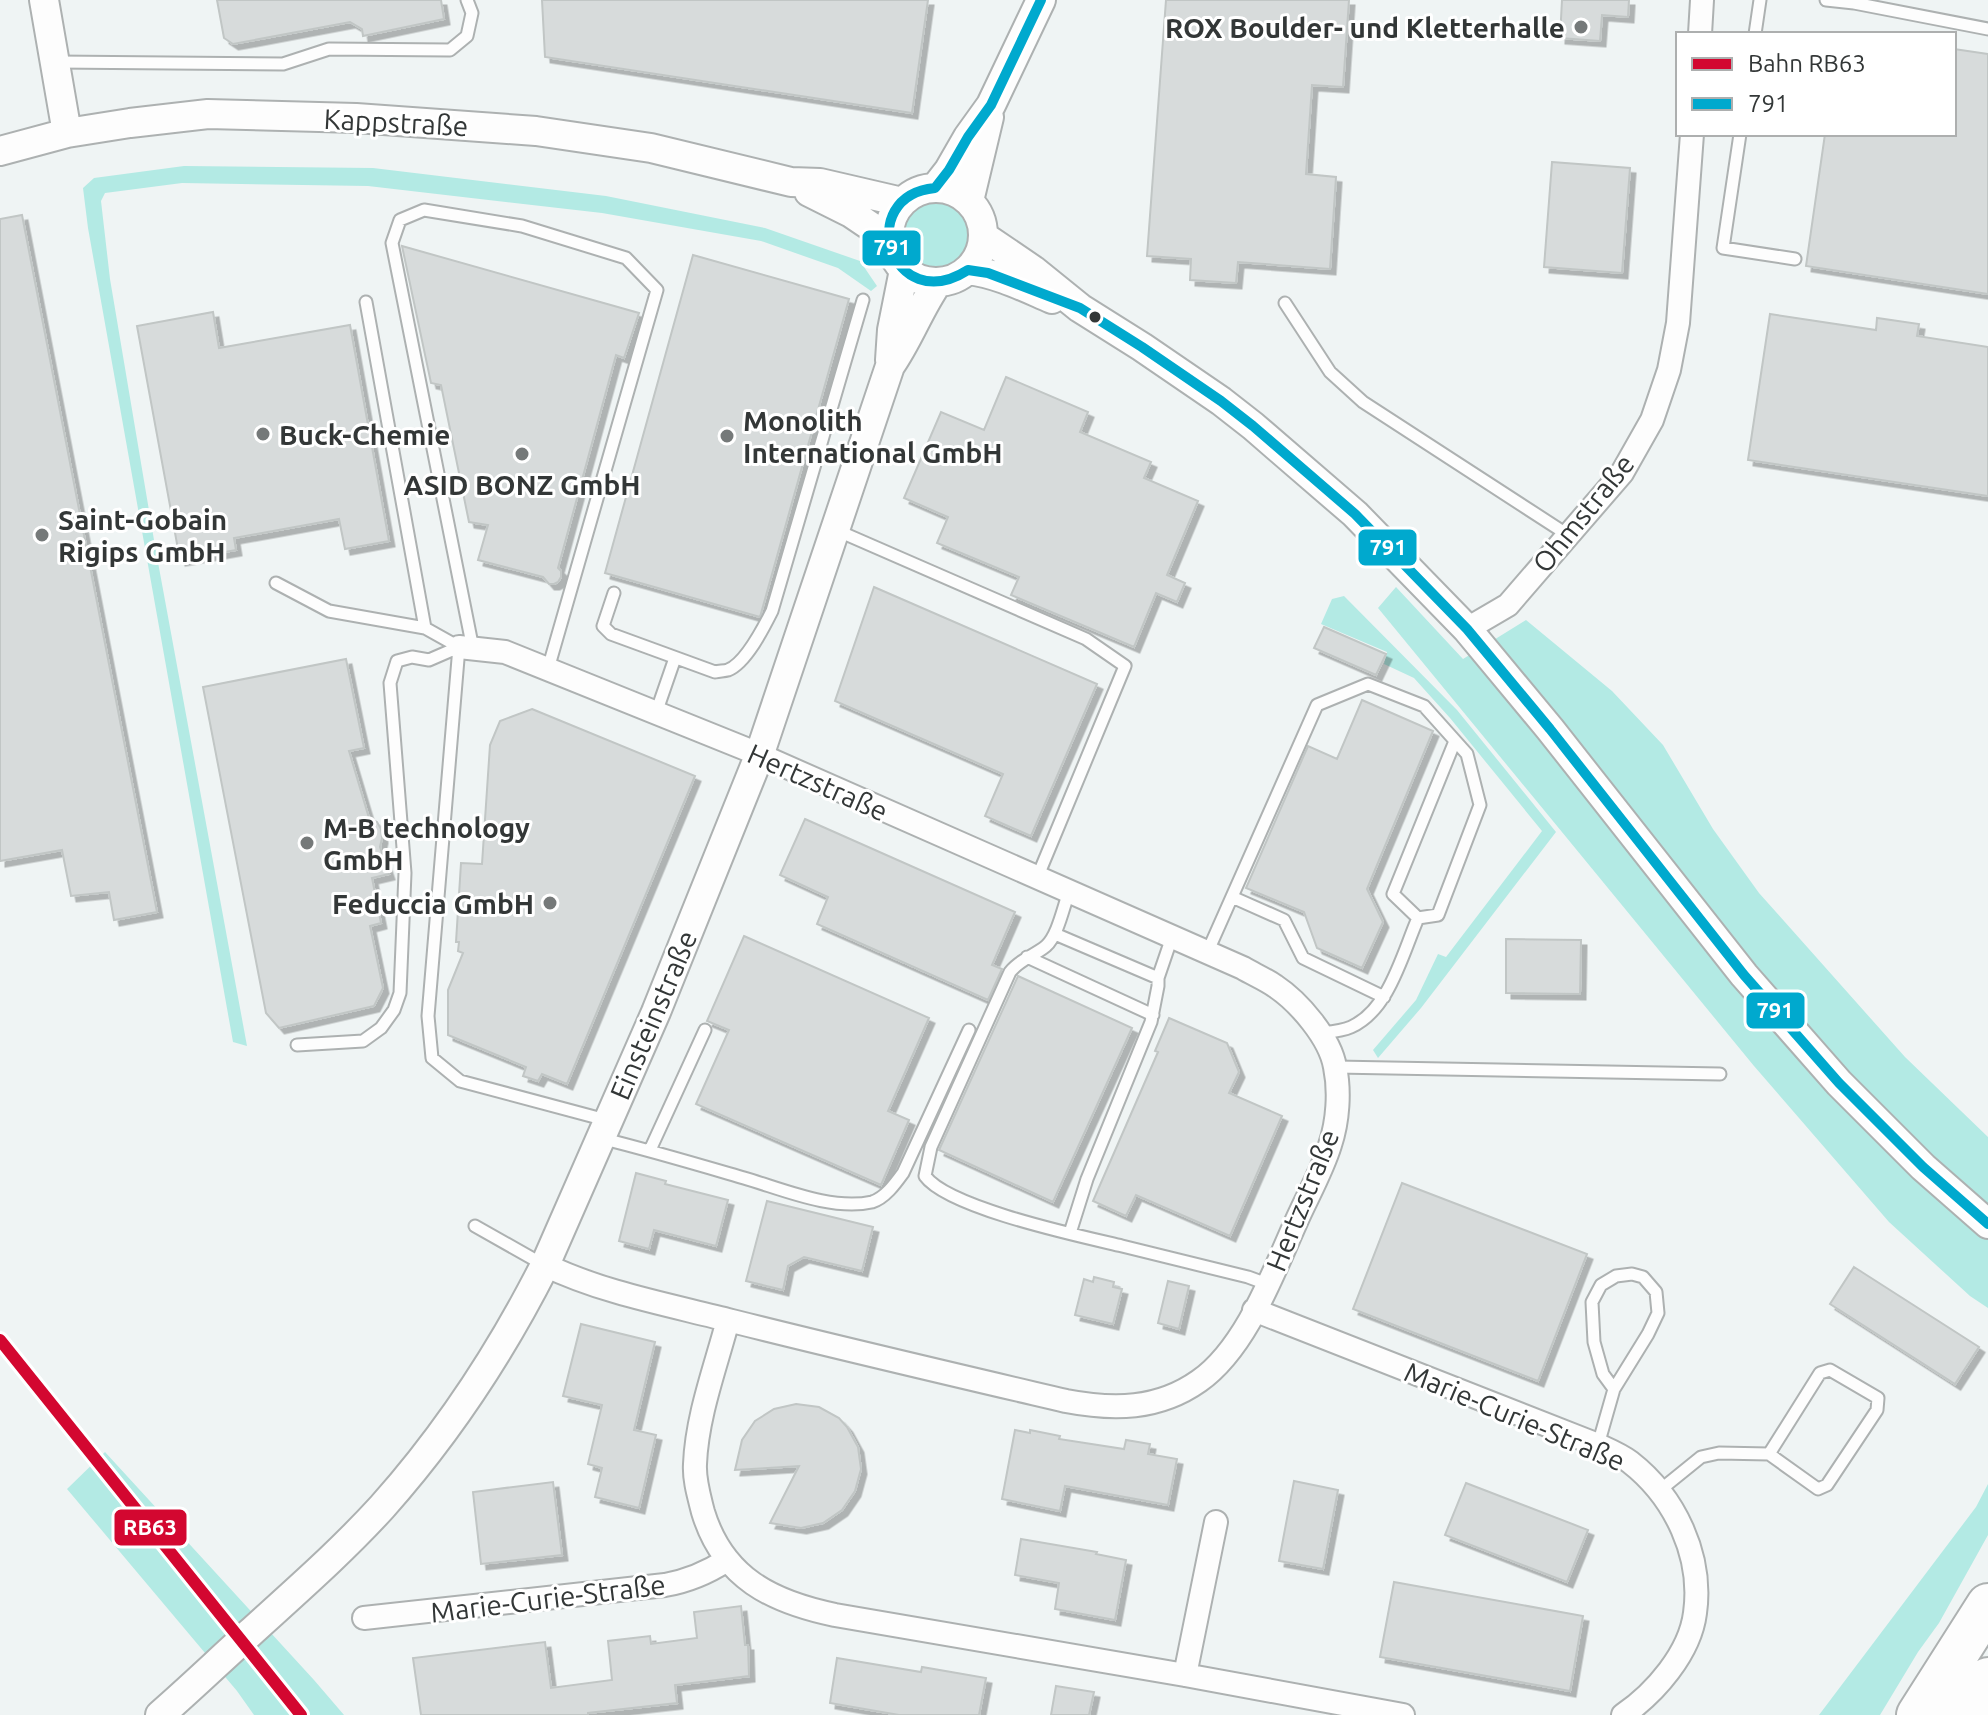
<svg xmlns="http://www.w3.org/2000/svg" width="1988" height="1715" viewBox="0 0 1988 1715" font-family="Ubuntu,sans-serif">
	<defs>
		<filter id="shadow"><feDropShadow dx="5.5" dy="5.5" stdDeviation="0" flood-color="#0004"/></filter>
	</defs>
	<rect width="100%" height="100%" fill="#eff4f4"/>
	<!-- green -->
	<path fill="#b3eae4" d="M 184,166 L 373,168 L 606,196 L 765,228 L 860,261 L 877,286 L 871,291 L 838,268 L 761,241 L 602,213 L 368,186 L 182,183 L 105,193 L 101,201 L 110,279 L 155,546 L 247,1046 L 233,1042 L 88,228 L 83,188 L 94,178 Z
		M903 236a33 33 0 1 1 66 0a33 33 0 1 1-66 0Z
		M 1396,587 L 1463,659 L 1526,620 L 1612,691 L 1663,745 L 1713,829 L 1759,893 L 1905,1057 L 1988,1137 L 1988,1308 L 1970,1296 L 1889,1222 L 1754,1066 L 1378,608 Z
		M 1344,596 L 1457,710 L 1556,832 L 1421,1008 L 1378,1058 L 1373,1050 L 1416,1000 L 1438,954 L 1446,957 L 1542,831 L 1450,718 L 1414,678 L 1384,664 L 1387,652 L 1321,624 L 1332,599 Z
		M 105,1452 L 314,1680 L 344,1715 L 254,1715 L 237,1691 L 67,1489 Z
		M 1988,1484 L 1988,1535 L 1939,1623 L 1918,1652 L 1880,1715 L 1819,1715 L 1976,1507 Z"/>
	<!-- building -->
	<path fill="#d7dbdb" stroke="#c1c6c5" stroke-width="2" filter="url(#shadow)" d="M 217,0 L 441,0 L 444,19 L 363,36 L 362,29 L 350,22 L 233,44 L 224,38 Z
		M 542,0 L 928,0 L 912,113 L 545,57 Z
		M 1166,0 L 1349,0 L 1343,87 L 1312,85 L 1306,174 L 1336,177 L 1330,269 L 1238,262 L 1236,283 L 1190,280 L 1191,259 L 1147,256 Z
		M 1562,0 L 1629,0 L 1628,17 L 1602,15 L 1600,41 L 1560,38 Z
		M 1954,49 L 1988,54 L 1988,294 L 1806,266 L 1825,134 L 1954,134 Z
		M 1552,162 L 1630,168 L 1622,273 L 1544,267 Z
		M 22,215 L 157,912 L 114,920 L 109,892 L 71,896 L 62,850 L 0,861 L 0,219 Z
		M 402,246 L 639,313 L 624,358 L 616,355 L 558,568 L 561,571 L 561,577 L 558,582 L 554,584 L 549,584 L 543,577 L 478,560 L 488,525 L 469,522 L 441,385 L 431,383 Z
		M 693,255 L 849,299 L 760,617 L 605,573 Z
		M 213,312 L 219,348 L 350,325 L 389,541 L 345,549 L 339,519 L 234,538 L 236,550 L 180,560 L 137,326 Z
		M 1770,314 L 1876,330 L 1877,318 L 1919,324 L 1917,336 L 1988,347 L 1988,496 L 1748,460 Z
		M 1006,377 L 1088,412 L 1080,432 L 1151,462 L 1144,478 L 1198,501 L 1167,575 L 1185,583 L 1177,602 L 1156,593 L 1134,647 L 1011,595 L 1019,577 L 937,543 L 948,517 L 904,498 L 941,412 L 984,430 Z
		M 874,587 L 1097,684 L 1031,836 L 985,816 L 1003,774 L 835,701 Z
		M 1324,627 L 1386,654 L 1376,675 L 1314,648 Z
		M 346,659 L 364,748 L 349,751 L 369,818 L 377,822 L 381,829 L 382,838 L 380,847 L 389,874 L 372,878 L 381,923 L 370,926 L 383,988 L 374,1006 L 279,1028 L 266,1013 L 203,687 Z
		M 1362,700 L 1433,731 L 1367,889 L 1383,922 L 1362,968 L 1317,948 L 1304,912 L 1246,888 L 1308,746 L 1337,759 Z
		M 532,709 L 695,776 L 567,1084 L 542,1074 L 538,1081 L 523,1076 L 526,1067 L 448,1035 L 448,990 L 463,953 L 458,951 L 459,942 L 456,942 L 461,863 L 482,864 L 490,745 L 500,721 Z
		M 805,819 L 1015,912 L 992,965 L 1002,969 L 988,1000 L 817,924 L 828,897 L 780,875 Z
		M 744,936 L 929,1018 L 888,1111 L 909,1120 L 881,1185 L 696,1104 L 729,1030 L 707,1021 Z
		M 1506,939 L 1581,940 L 1580,994 L 1506,993 Z
		M 1018,976 L 1132,1028 L 1053,1202 L 939,1150 Z
		M 1169,1018 L 1227,1043 L 1239,1072 L 1229,1093 L 1282,1116 L 1230,1236 L 1136,1195 L 1126,1216 L 1093,1201 L 1158,1052 L 1155,1051 Z
		M 636,1173 L 666,1181 L 665,1184 L 728,1200 L 716,1246 L 654,1230 L 649,1249 L 619,1241 Z
		M 1402,1183 L 1587,1254 L 1538,1381 L 1353,1309 Z
		M 767,1201 L 873,1227 L 862,1271 L 804,1257 L 788,1266 L 783,1290 L 746,1281 Z
		M 1854,1267 L 1979,1347 L 1955,1384 L 1830,1304 Z
		M 1094,1277 L 1114,1282 L 1113,1287 L 1122,1289 L 1113,1324 L 1075,1315 L 1084,1279 L 1093,1282 Z
		M 1168,1281 L 1189,1286 L 1179,1329 L 1158,1323 Z
		M 581,1324 L 655,1342 L 634,1430 L 656,1435 L 639,1508 L 595,1497 L 602,1468 L 588,1464 L 602,1405 L 563,1396 Z
		M 796,1404 L 819,1407 L 839,1418 L 847,1427 L 858,1447 L 861,1469 L 855,1491 L 842,1510 L 823,1523 L 801,1528 L 770,1523 L 799,1466 L 735,1470 L 742,1440 L 755,1421 L 774,1409 Z
		M 1015,1430 L 1030,1433 L 1030,1430 L 1060,1436 L 1059,1439 L 1124,1449 L 1126,1440 L 1150,1444 L 1148,1454 L 1177,1459 L 1168,1505 L 1065,1486 L 1060,1511 L 1002,1499 Z
		M 1294,1481 L 1338,1490 L 1323,1569 L 1279,1561 Z
		M 553,1482 L 562,1555 L 481,1564 L 473,1492 Z
		M 1466,1483 L 1588,1530 L 1567,1582 L 1445,1535 Z
		M 1021,1539 L 1097,1552 L 1096,1554 L 1126,1560 L 1115,1620 L 1055,1609 L 1059,1583 L 1015,1575 Z
		M 1394,1582 L 1583,1616 L 1570,1691 L 1380,1657 Z
		M 741,1606 L 745,1645 L 748,1645 L 749,1676 L 675,1685 L 677,1703 L 588,1713 L 588,1715 L 421,1715 L 413,1658 L 545,1642 L 551,1688 L 612,1680 L 608,1641 L 650,1636 L 651,1644 L 697,1638 L 694,1612 Z
		M 837,1658 L 921,1672 L 922,1667 L 986,1678 L 979,1715 L 899,1715 L 830,1703 Z
		M 1056,1686 L 1094,1692 L 1089,1715 L 1051,1715 Z"/>
	<g fill="none" stroke-linecap="round" stroke-linejoin="round">
		<!-- service casing -->
		<g stroke="#adb1b1" stroke-width="15">
			<path id="service" d="M 1826,0 L 1854,3 L 1988,29
				M 1755,34 L 1760,0
				M 56,62 L 283,64 L 329,49 L 450,50 L 467,36 L 472,13 L 467,0
				M 1740,134 L 1723,248 L 1795,259
				M 366,302 L 425,628 L 459,647
				M 1285,303 L 1330,372 L 1363,402 L 1568,535
				M 836,530 L 1086,639 L 1125,666 L 1037,878
				M 276,583 L 329,611 L 425,628
				M 614,593 L 603,626 L 611,634 L 715,672 C 720,671 724,671 728,670 C 746,663 764,627 772,611 L 863,300
				M 459,647 L 428,1016 L 432,1058 L 460,1081 L 606,1120
				M 473,649 L 392,243 L 400,220 L 424,210 L 522,226 L 626,258 L 657,290 L 548,669
				M 656,713 L 675,658
				M 1069,892 C 1063,908 1058,935 1046,946 C 1034,956 1020,959 1010,972 L 931,1147 L 925,1176 C 948,1208 1080,1236 1122,1246 C 1164,1256 1206,1267 1248,1277 L 1267,1284
				M 1232,897 L 1284,920 L 1303,958 L 1384,997
				M 1418,918 L 1393,894 L 1455,741
				M 1055,934 L 1158,978
				M 1207,953 L 1317,705 L 1368,684 L 1424,706 L 1467,754 L 1480,805 L 1438,915 L 1418,918 C 1402,955 1389,1010 1351,1027 C 1342,1031 1330,1032 1321,1033
				M 1027,957 L 1153,1015
				M 297,1045 L 363,1041 L 381,1028 L 394,1010 L 400,993 L 405,873 L 390,683 L 397,661 L 412,657 L 429,660 L 459,647
				M 1336,1067 L 1720,1074
				M 600,1138 C 649,1150 696,1164 744,1178 C 782,1189 832,1211 872,1202 C 885,1198 895,1184 903,1173 L 969,1030
				M 650,1150 L 705,1030
				M 475,1226 L 544,1265
				M 1070,1233 L 1087,1179 L 1151,1022 L 1158,986 L 1158,978 L 1172,937
				M 1598,1445 L 1614,1389 L 1648,1334 L 1658,1313 L 1656,1292 L 1643,1277 L 1632,1274 L 1616,1276 L 1601,1285 L 1592,1302 L 1594,1342 L 1603,1374 L 1614,1389
				M 1659,1491 L 1701,1457 L 1719,1453 L 1769,1454 L 1820,1373 L 1830,1370 L 1878,1398 L 1877,1410 L 1827,1485 L 1818,1489 L 1769,1454"/>
		</g>
		<!-- minor casing -->
		<g stroke="#adb1b1" stroke-width="26">
			<path id="minor" d="M 1700,34 L 1702,0
				M 1467,629 L 1508,605 L 1622,473 L 1652,420 L 1669,370 L 1678,323 L 1692,134
				M 459,647 L 505,652 L 746,749 L 1243,968 C 1253,974 1265,979 1275,986 C 1299,1002 1330,1038 1335,1067 C 1340,1091 1338,1121 1330,1145 C 1322,1171 1307,1197 1296,1222 C 1273,1273 1246,1348 1199,1381 C 1158,1410 1113,1410 1066,1401 C 955,1375 843,1349 732,1321 C 670,1305 603,1293 545,1265
				M 1254,1310 L 1598,1445 C 1609,1450 1621,1455 1630,1462 C 1675,1497 1703,1556 1695,1613 C 1690,1653 1655,1693 1623,1715
				M 728,1320 C 716,1366 697,1415 695,1464 C 694,1480 699,1496 703,1512 C 723,1578 772,1602 835,1615 L 1185,1675 L 1403,1715
				M 364,1618 L 665,1585 C 688,1581 707,1573 727,1560
				M 1185,1675 L 1216,1522"/>
		</g>
		<!-- tertiary casing -->
		<g stroke="#adb1b1" stroke-width="32">
			<path id="tertiary" d="M 44,0 L 67,133
				M 0,151 L 67,133 L 130,123 L 208,114 L 356,118 L 536,131 L 651,148 L 791,182 L 820,183 L 902,202
				M889 235a47 47 0 1 1 94 0a47 47 0 1 1-94 0Z
				M 935,188 L 949,170 L 968,137 L 991,105 L 1041,0
				M 809,192 L 851,213 L 888,238
				M 969,201 L 989,117
				M 983,236 L 1033,270 L 1080,308 L 1142,347 L 1221,401 L 1253,426 L 1355,514 L 1467,629 L 1550,729 L 1744,975 L 1839,1083 L 1923,1167 L 1988,1224
				M 968,270 C 999,274 1024,287 1052,299
				M 890,360 L 892,330 L 904,270
				M 160,1715 C 191,1688 220,1660 250,1633 C 295,1592 341,1552 382,1507 C 447,1434 501,1352 545,1265 L 656,1012 L 759,756 L 890,366 C 909,339 919,309 938,282"/>
		</g>
		<!-- motorway casing -->
		<g stroke="#adb1b1" stroke-width="46">
			<path id="motorway" d="M 1918,1715 L 1988,1605
				M 1964,1715 L 1988,1679"/>
		</g>
		<!-- service -->
		<use href="#service" stroke="#fdfdfd" stroke-width="11"/>
		<!-- minor -->
		<use href="#minor" stroke="#fdfdfd" stroke-width="22"/>
		<!-- tertiary -->
		<use href="#tertiary" stroke="#fdfdfd" stroke-width="28"/>
		<!-- motorway -->
		<use href="#motorway" stroke="#fdfdfd" stroke-width="42"/>
		<!-- bus-1 casing -->
		<g stroke="#fff" stroke-width="16">
			<path id="bus-1" d="M 1041,0 L 991,105 L 968,137 L 949,170 L 935,188 C 853,196 891,319 968,270 L 988,273 L 1080,308 L 1142,347 L 1221,401 L 1253,426 L 1355,514 L 1467,629 L 1550,729 L 1744,975 L 1839,1083 L 1923,1167 L 1988,1224"/>
		</g>
		<!-- bus-1 -->
		<use href="#bus-1" stroke="#00a9ce" stroke-width="10"/>
		<!-- rail-1 casing -->
		<g stroke="#fff" stroke-width="18">
			<path id="rail-1" d="M 0,1340 L 301,1715"/>
		</g>
		<!-- rail-1 -->
		<use href="#rail-1" stroke="#d30730" stroke-width="12"/>
	</g>
	<!-- markers -->
	<g fill="#757979" stroke="#fff" stroke-width="3">
		<circle cx="1581" cy="27" r="8"/>
		<circle cx="263" cy="434" r="8"/>
		<circle cx="727" cy="436" r="8"/>
		<circle cx="522" cy="454" r="8"/>
		<circle cx="42" cy="535" r="8"/>
		<circle cx="307" cy="843" r="8"/>
		<circle cx="550" cy="903" r="8"/>
	</g>
	<circle fill="#333737" stroke="#fff" stroke-width="3" cx="1095" cy="317" r="7"/>
	<g text-anchor="middle" dominant-baseline="central" stroke-width="6" stroke-linejoin="round" paint-order="stroke">
		<!-- poi labels -->
		<g font-size="28" font-weight="bold" fill="#333737" stroke="#fff" text-anchor="start">
			<text x="1565" y="27" text-anchor="end">ROX Boulder- und Kletterhalle</text>
			<text x="743" y="420">Monolith<tspan x="743" dy="32">International GmbH</tspan></text>
			<text x="279" y="434">Buck-Chemie</text>
			<text x="522" y="484" text-anchor="middle">ASID BONZ GmbH</text>
			<text x="58" y="519">Saint-Gobain<tspan x="58" dy="32">Rigips GmbH</tspan></text>
			<text x="323" y="827">M-B technology<tspan x="323" dy="32">GmbH</tspan></text>
			<text x="534" y="903" text-anchor="end">Feduccia GmbH</text>
		</g>
		<!-- street labels -->
		<g font-size="28" fill="#333737" stroke="#fff">
			<text transform="translate(396 122) rotate(3)">Kappstraße</text>
			<text transform="translate(1583 513) rotate(-51)">Ohmstraße</text>
			<text transform="translate(818 782) rotate(24)">Hertzstraße</text>
			<text transform="translate(653 1015) rotate(-67)">Einsteinstraße</text>
			<text transform="translate(1302 1200) rotate(-68)">Hertzstraße</text>
			<text transform="translate(1515 1416) rotate(23)">Marie-Curie-Straße</text>
			<text transform="translate(548 1598) rotate(-7)">Marie-Curie-Straße</text>
		</g>
	</g>
	<g stroke="#fff" stroke-width="3">
		<rect x="861" y="229" width="61" height="38" rx="8" fill="#00a9ce"/>
		<rect x="1357" y="528" width="61" height="39" rx="8" fill="#00a9ce"/>
		<rect x="1745" y="991" width="61" height="39" rx="8" fill="#00a9ce"/>
		<rect x="113" y="1508" width="75" height="39" rx="8" fill="#d30730"/>
	</g>
	<g font-size="22" text-anchor="middle" font-weight="bold" fill="#fff">
		<text x="892" y="255">791</text>
		<text x="1388" y="555">791</text>
		<text x="1775" y="1018">791</text>
		<text x="150" y="1535">RB63</text>
	</g>
	<!-- legend -->
	<rect x="1676" y="32" width="280" height="104" fill="#ffffff" stroke="#adafaf" stroke-width="2"/>
	<rect x="1692" y="58" width="40" height="12" fill="#d30730" stroke="#adafaf" stroke-width="2"/>
	<text x="1748" y="72" font-size="24" fill="#333737">Bahn RB63</text>
	<rect x="1692" y="98" width="40" height="12" fill="#00a9ce" stroke="#adafaf" stroke-width="2"/>
	<text x="1748" y="112" font-size="24" fill="#333737">791</text>
</svg>
